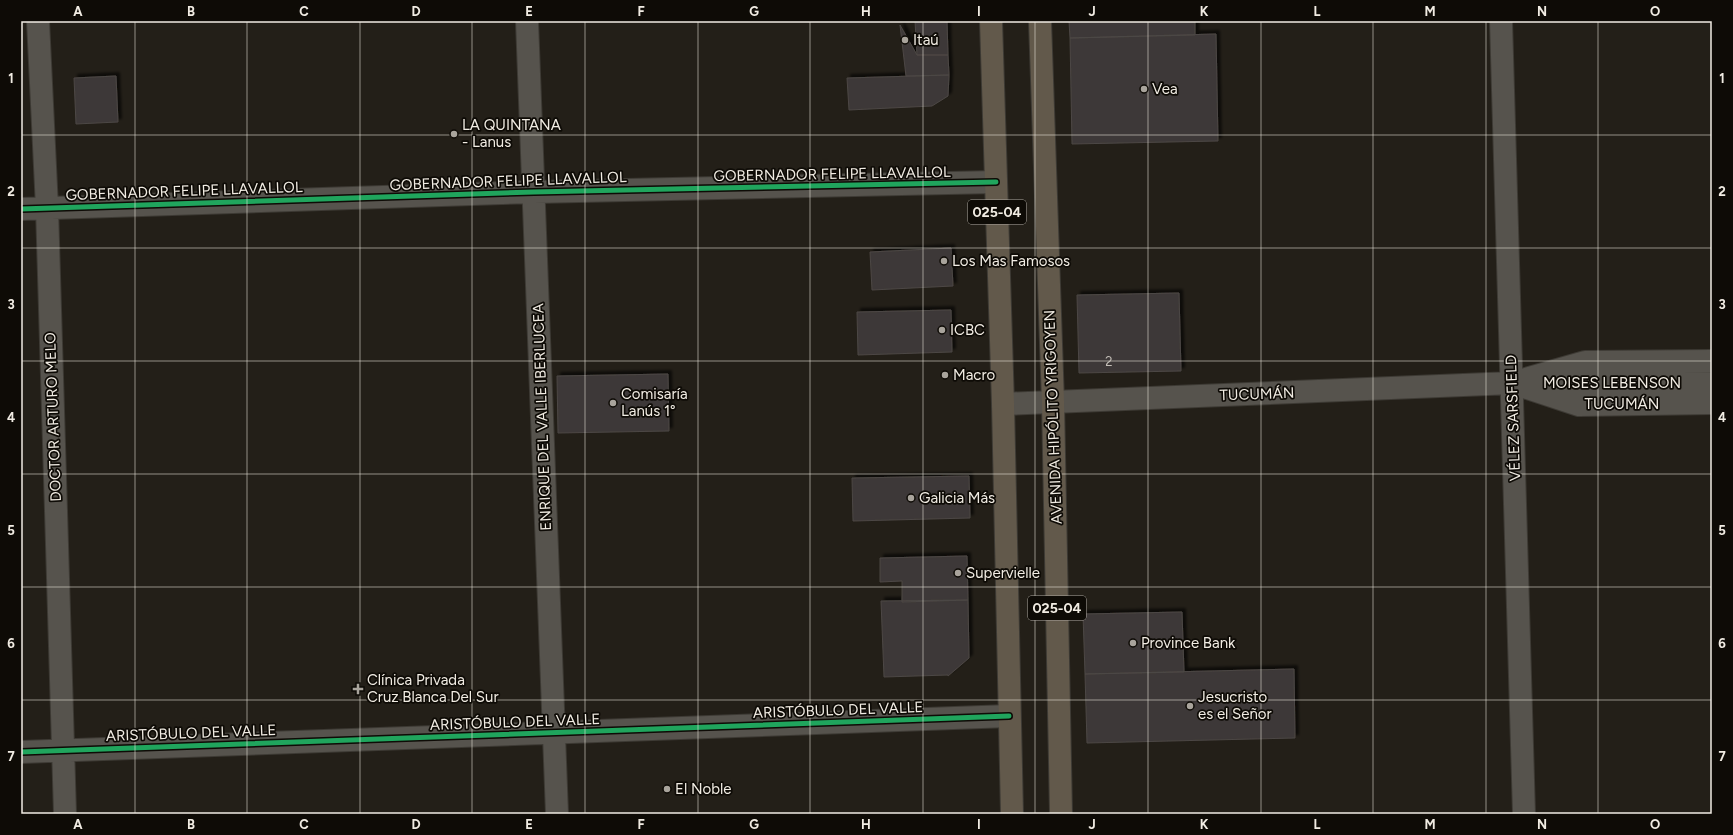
<svg xmlns="http://www.w3.org/2000/svg" width="1733" height="835" viewBox="0 0 1733 835" font-family="Figtree,sans-serif">
	<defs>
		<filter id="shadow"><feDropShadow dx="3.5" dy="-3.5" stdDeviation="1" flood-color="#0009"/></filter>
	</defs>
	<rect width="100%" height="100%" fill="#231f18"/>
	<!-- building -->
	<path fill="#3e3937" stroke="#4c4745" filter="url(#shadow)" d="M 915,21 L 947,21 L 948,55 L 917,55 Z
		M 1069,21 L 1195,21 L 1195,35 L 1070,38 Z
		M 900,25 L 917,55 L 948,55 L 949,75 L 906,76 Z
		M 1216,34 L 1218,141 L 1072,144 L 1070,38 Z
		M 949,75 L 948,96 L 932,106 L 849,110 L 847,78 Z
		M 116,76 L 118,122 L 76,124 L 74,78 Z
		M 951,248 L 953,286 L 872,290 L 870,252 Z
		M 1179,293 L 1181,371 L 1079,373 L 1077,295 Z
		M 951,310 L 952,352 L 858,355 L 857,312 Z
		M 668,374 L 669,431 L 558,433 L 557,376 Z
		M 969,476 L 970,518 L 853,521 L 852,478 Z
		M 967,556 L 968,600 L 902,602 L 902,581 L 880,582 L 880,558 Z
		M 968,600 L 969,658 L 948,676 L 948,675 L 884,677 L 881,601 Z
		M 1182,612 L 1184,672 L 1085,674 L 1083,614 Z
		M 1294,669 L 1295,738 L 1087,743 L 1085,674 Z"/>
	<g fill="none" stroke-linecap="round" stroke-linejoin="round">
		<!-- minor casing -->
		<g stroke="#3d3a34" stroke-width="24">
			<path id="minor" d="M 38,21 L 47,208 L 65,814
				M 527,21 L 557,814
				M 1501,21 L 1524,814
				M 21,209 L 534,192 L 996,182
				M 1512,383 L 1579,405 L 1712,403
				M 1537,383 L 1712,383
				M 1003,404 L 1512,383 L 1585,362 L 1712,361
				M 21,752 L 1009,716"/>
		</g>
		<!-- major casing -->
		<g stroke="#3d3a34" stroke-width="24">
			<path id="major" d="M 991,21 L 1003,404 L 1012,814
				M 1040,21 L 1053,402 L 1061,814"/>
		</g>
		<!-- minor -->
		<use href="#minor" stroke="#56534d" stroke-width="22"/>
		<!-- major -->
		<use href="#major" stroke="#62594b" stroke-width="22"/>
		<!-- cycleway casing -->
		<g stroke="#0e0b06" stroke-width="8">
			<path id="cycleway" d="M 21,209 L 534,192 L 996,182
				M 21,752 L 1009,716"/>
		</g>
		<!-- cycleway -->
		<use href="#cycleway" stroke="#20a55d" stroke-width="5"/>
	</g>
	<!-- grid -->
	<path fill="none" stroke="#f1ece3" stroke-width="1" stroke-opacity="0.55" d="M 135,21 L 135,814M 247,21 L 247,814M 360,21 L 360,814M 472,21 L 472,814M 585,21 L 585,814M 698,21 L 698,814M 810,21 L 810,814M 923,21 L 923,814M 1035,21 L 1035,814M 1148,21 L 1148,814M 1261,21 L 1261,814M 1373,21 L 1373,814M 1486,21 L 1486,814M 1598,21 L 1598,814M 21,135 L 1712,135M 21,248 L 1712,248M 21,361 L 1712,361M 21,474 L 1712,474M 21,587 L 1712,587M 21,700 L 1712,700"/>
	<!-- markers -->
	<g fill="#a9a49c" stroke="#0e0b06" stroke-width="1.5">
		<circle cx="905" cy="40" r="4"/>
		<circle cx="1144" cy="89" r="4"/>
		<circle cx="454" cy="134" r="4"/>
		<circle cx="944" cy="261" r="4"/>
		<circle cx="942" cy="330" r="4"/>
		<circle cx="945" cy="375" r="4"/>
		<circle cx="613" cy="403" r="4"/>
		<circle cx="911" cy="498" r="4"/>
		<circle cx="958" cy="573" r="4"/>
		<circle cx="1133" cy="643" r="4"/>
		<path d="M356 683h4v4h4v4h-4v4h-4v-4h-4v-4h4z"/>
		<circle cx="1190" cy="706" r="4"/>
		<circle cx="667" cy="789" r="4"/>
	</g>
	<g text-anchor="middle" dominant-baseline="central" stroke-width="3.5" stroke-linejoin="round" paint-order="stroke">
		<!-- number labels -->
		<g font-size="13" fill="#c4bfb8">
			<text x="1109" y="361">2</text>
		</g>
		<!-- shield labels -->
		<g fill="#0e0b06" stroke="#ada8a1" stroke-width="1">
			<rect x="968" y="200" width="58" height="24" rx="3"/>
			<rect x="1028" y="596" width="58" height="24" rx="3"/>
		</g>
		<g font-size="14" font-weight="bold" fill="#f1ece3">
			<text x="997" y="212">025-04</text>
			<text x="1057" y="608">025-04</text>
		</g>
		<!-- poi labels -->
		<g font-size="15" fill="#f1ece3" stroke="#0e0b06" text-anchor="start">
			<text x="913" y="40">Itaú</text>
			<text x="1152" y="89">Vea</text>
			<text x="462" y="125">LA QUINTANA<tspan x="462" dy="17">- Lanus</tspan></text>
			<text x="952" y="261">Los Mas Famosos</text>
			<text x="950" y="330">ICBC</text>
			<text x="953" y="375">Macro</text>
			<text x="621" y="394">Comisaría<tspan x="621" dy="17">Lanús 1°</tspan></text>
			<text x="919" y="498">Galicia Más</text>
			<text x="966" y="573">Supervielle</text>
			<text x="1141" y="643">Province Bank</text>
			<text x="367" y="680">Clínica Privada<tspan x="367" dy="17">Cruz Blanca Del Sur</tspan></text>
			<text x="1198" y="697">Jesucristo<tspan x="1198" dy="17">es el Señor</tspan></text>
			<text x="675" y="789">El Noble</text>
		</g>
		<!-- street labels -->
		<g font-size="15" fill="#f1ece3" stroke="#0e0b06">
			<text transform="translate(832 174) rotate(-1)">GOBERNADOR FELIPE LLAVALLOL</text>
			<text transform="translate(508 181) rotate(-2)">GOBERNADOR FELIPE LLAVALLOL</text>
			<text transform="translate(184 191) rotate(-2)">GOBERNADOR FELIPE LLAVALLOL</text>
			<text x="1612" y="383">MOISES LEBENSON</text>
			<text transform="translate(1257 394) rotate(-2)">TUCUMÁN</text>
			<text x="1622" y="404">TUCUMÁN</text>
			<text transform="translate(53 417) rotate(-92)">DOCTOR ARTURO MELO</text>
			<text transform="translate(542 417) rotate(-92)">ENRIQUE DEL VALLE IBERLUCEA</text>
			<text transform="translate(1053 417) rotate(-92)">AVENIDA HIPÓLITO YRIGOYEN</text>
			<text transform="translate(1513 418) rotate(-92)">VÉLEZ SARSFIELD</text>
			<text transform="translate(838 710) rotate(-2)">ARISTÓBULO DEL VALLE</text>
			<text transform="translate(515 722) rotate(-2)">ARISTÓBULO DEL VALLE</text>
			<text transform="translate(191 733) rotate(-2)">ARISTÓBULO DEL VALLE</text>
		</g>
	</g>
	<!-- border -->
	<rect width="1733" height="835" fill="none" stroke="#0e0b06" stroke-width="44"/>
	<rect x="22" y="22" width="1689" height="791" fill="none" stroke="#f1ece3" stroke-width="1.5"/>
	<g font-size="13" text-anchor="middle" font-weight="bold" fill="#f1ece3">
		<text x="78" y="16">A</text>
		<text x="191" y="16">B</text>
		<text x="304" y="16">C</text>
		<text x="416" y="16">D</text>
		<text x="529" y="16">E</text>
		<text x="641" y="16">F</text>
		<text x="754" y="16">G</text>
		<text x="866" y="16">H</text>
		<text x="979" y="16">I</text>
		<text x="1092" y="16">J</text>
		<text x="1204" y="16">K</text>
		<text x="1317" y="16">L</text>
		<text x="1430" y="16">M</text>
		<text x="1542" y="16">N</text>
		<text x="1655" y="16">O</text>
		<text x="11" y="83">1</text>
		<text x="1722" y="83">1</text>
		<text x="11" y="196">2</text>
		<text x="1722" y="196">2</text>
		<text x="11" y="309">3</text>
		<text x="1722" y="309">3</text>
		<text x="11" y="422">4</text>
		<text x="1722" y="422">4</text>
		<text x="11" y="535">5</text>
		<text x="1722" y="535">5</text>
		<text x="11" y="648">6</text>
		<text x="1722" y="648">6</text>
		<text x="11" y="761">7</text>
		<text x="1722" y="761">7</text>
		<text x="78" y="829">A</text>
		<text x="191" y="829">B</text>
		<text x="304" y="829">C</text>
		<text x="416" y="829">D</text>
		<text x="529" y="829">E</text>
		<text x="641" y="829">F</text>
		<text x="754" y="829">G</text>
		<text x="866" y="829">H</text>
		<text x="979" y="829">I</text>
		<text x="1092" y="829">J</text>
		<text x="1204" y="829">K</text>
		<text x="1317" y="829">L</text>
		<text x="1430" y="829">M</text>
		<text x="1542" y="829">N</text>
		<text x="1655" y="829">O</text>
	</g>
</svg>
